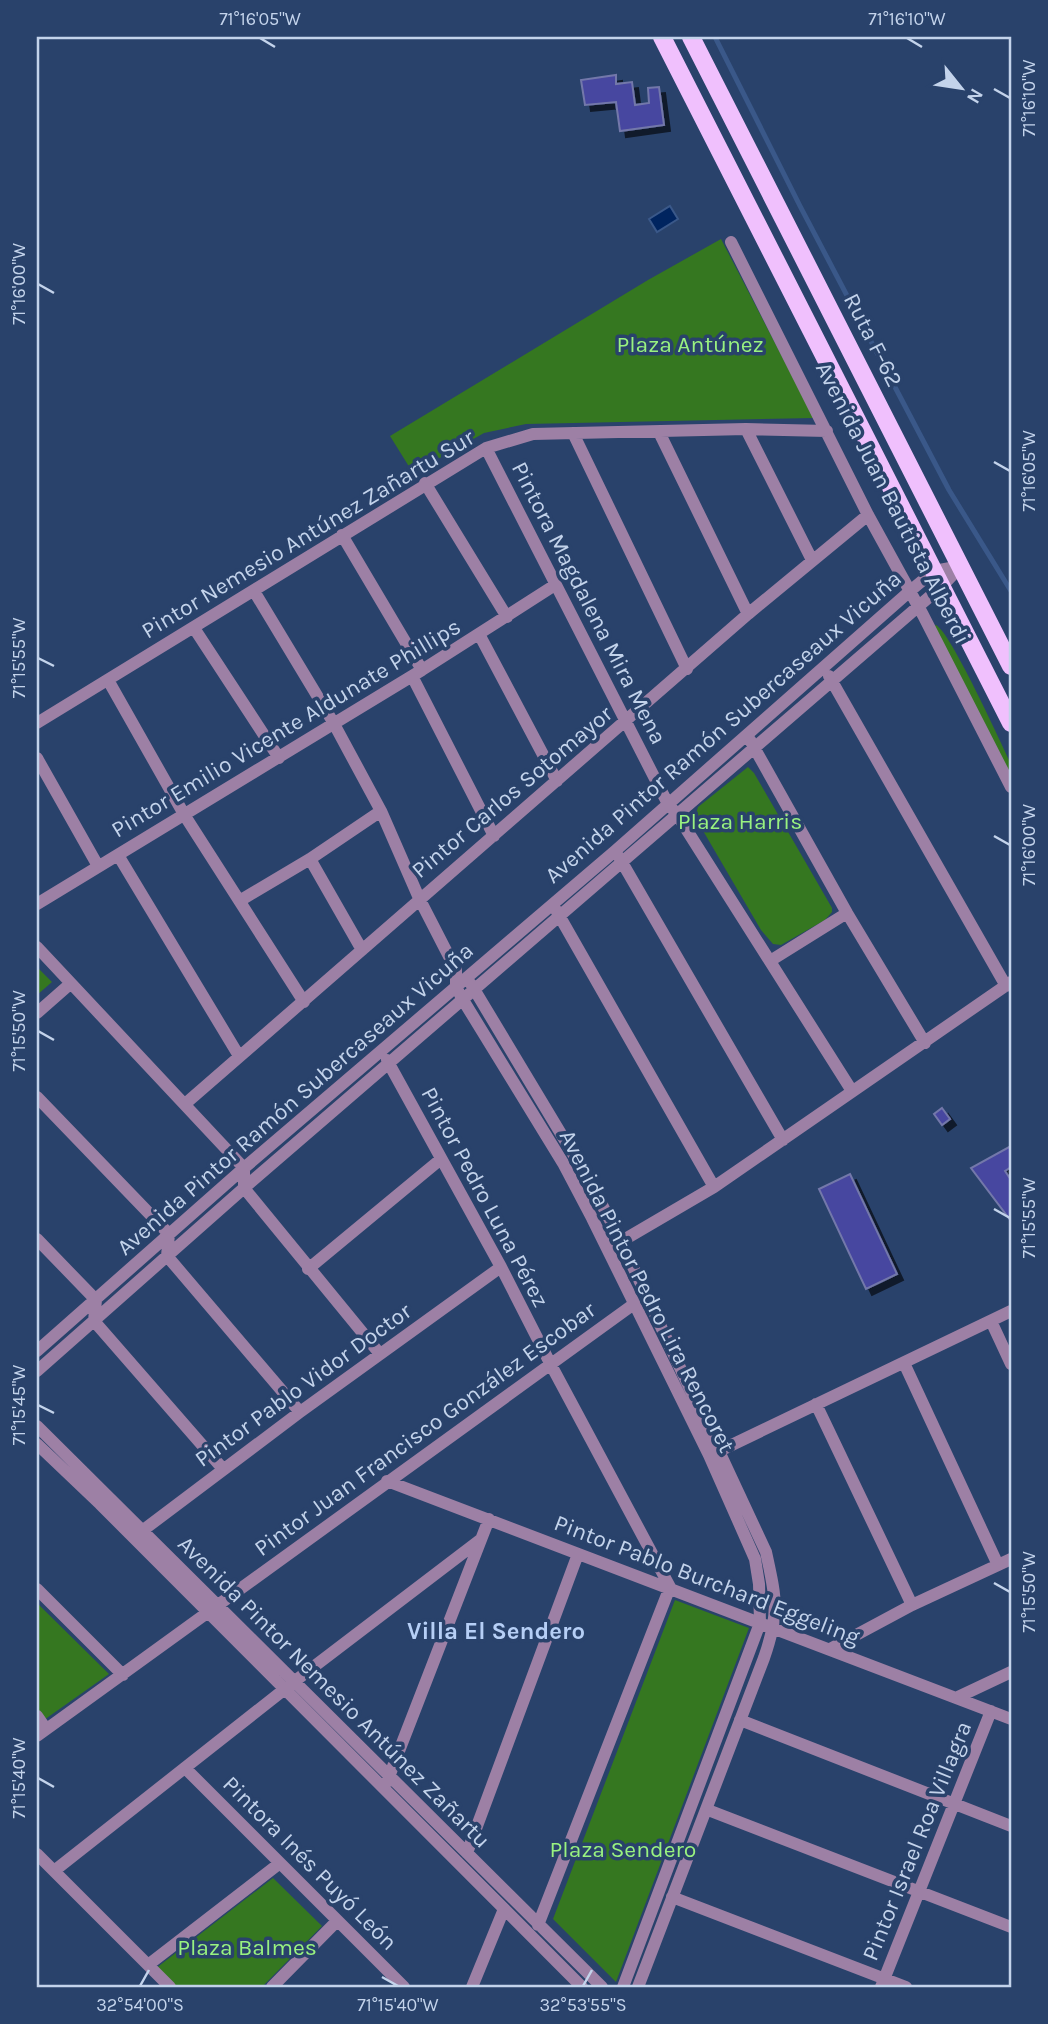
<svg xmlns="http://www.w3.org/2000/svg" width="1048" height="2024" viewBox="0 0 1048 2024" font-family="Karla,sans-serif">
	<defs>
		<filter id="shadow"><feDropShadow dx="6" dy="6" stdDeviation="0" flood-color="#0009"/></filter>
	</defs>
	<rect width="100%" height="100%" fill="#29426b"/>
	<!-- green -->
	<path fill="#357720" d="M 721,239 L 814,418 L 526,424 L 484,433 L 413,473 L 390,436 L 648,280 Z
		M 936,625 C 951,633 1000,741 1011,764 L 1011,783 L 933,627 Z
		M 748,767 L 754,773 L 832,908 L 832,912 L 825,920 L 781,945 L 773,944 L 761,930 L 695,817 L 698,807 Z
		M 37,967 L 52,982 L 37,995 Z
		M 675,1600 L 749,1628 L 616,1982 L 553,1919 Z
		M 37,1603 L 109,1674 L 44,1720 L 37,1711 Z
		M 273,1878 L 322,1926 L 262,1987 L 173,1987 L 155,1969 Z"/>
	<!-- water -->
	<path fill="#00245f" stroke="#3a5889" stroke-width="2" d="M 670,206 L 678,219 L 657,232 L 649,219 Z"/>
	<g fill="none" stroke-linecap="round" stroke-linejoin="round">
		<!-- stream -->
		<path stroke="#3a5889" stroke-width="5" d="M 715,37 L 800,206 L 949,490 L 1011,591"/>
	</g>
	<!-- building -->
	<path fill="#4746a0" stroke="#7378aa" stroke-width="2" filter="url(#shadow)" d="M 616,75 L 616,84 L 632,82 L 635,105 L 649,103 L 648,88 L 659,87 L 664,125 L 620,131 L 616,102 L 585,105 L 581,80 Z
		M 942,1108 L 950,1119 L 942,1125 L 934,1114 Z
		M 1011,1146 L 1011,1167 L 1005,1171 L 1011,1180 L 1011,1221 L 971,1168 Z
		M 850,1174 L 897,1274 L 866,1289 L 819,1189 Z"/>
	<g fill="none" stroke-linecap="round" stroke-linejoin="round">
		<!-- minor -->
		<path stroke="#9d80a5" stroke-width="12" d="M 731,242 L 868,515 L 923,615 L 1011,787
			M 746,429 L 812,560
			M 659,432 L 748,614
			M 573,433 L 687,669
			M 486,448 L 668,804 L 676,813 L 852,1091
			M 425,483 L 507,617
			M 342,535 L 422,670
			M 254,591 L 333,722 L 381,811 L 419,898 L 456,970 L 456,987 L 463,1000 L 563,1163 L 592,1218 L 709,1455 L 755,1559 L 759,1584 L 760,1623 L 623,1987
			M 194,628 L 279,758
			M 479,634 L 557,781
			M 412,676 L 494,836
			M 829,676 L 1006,986
			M 108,680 L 185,816 L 304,1002
			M 37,723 L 486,448 L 533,434 L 746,429 L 827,431
			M 750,740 L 847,913 L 925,1043
			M 37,758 L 98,866
			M 118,855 L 239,1056
			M 619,857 L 783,1140
			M 310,859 L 362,950
			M 241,900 L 310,859 L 381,811
			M 37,904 L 422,670 L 555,585
			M 556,910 L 714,1187
			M 37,947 L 244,1168 L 244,1188 L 380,1354
			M 770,961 L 847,913
			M 471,984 L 590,1182 L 621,1241 L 766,1552 C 776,1598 780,1612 764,1658 L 638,1987
			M 37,1013 L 70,984
			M 387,1060 L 501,1267 L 550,1363 L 670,1587 L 538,1925
			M 37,1097 L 169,1234 L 167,1256 L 300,1412
			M 185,1104 L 748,614 L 868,515
			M 37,1239 L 96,1300 L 94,1321 L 223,1469
			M 615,1245 L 714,1187 L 1011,982
			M 308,1269 L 441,1159
			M 991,1321 L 1011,1364
			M 37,1351 L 244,1168 L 615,851 L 910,591 L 934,571 L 961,566
			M 904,1363 L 998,1565
			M 37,1371 L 244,1188 L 942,586 L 961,566
			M 816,1404 L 912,1605
			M 37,1426 L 602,1987
			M 37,1444 L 100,1504 L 582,1987
			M 715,1453 L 1011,1311
			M 387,1481 L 1011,1719
			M 138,1534 L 300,1412 L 501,1267
			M 37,1589 L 123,1675
			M 830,1649 L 912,1605 L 1011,1559
			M 958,1697 L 1011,1672
			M 37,1716 L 46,1729
			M 740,1720 L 1011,1826
			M 37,1736 L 634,1304
			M 185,1768 L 404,1987
			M 387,1782 L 489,1519
			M 708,1810 L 1011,1927
			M 467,1853 L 578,1554
			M 37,1854 L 170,1987
			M 54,1871 L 295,1681 L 480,1540
			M 672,1897 L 906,1987
			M 148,1965 L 280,1863
			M 272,1987 L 337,1921
			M 472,1987 L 504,1909
			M 881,1987 L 991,1711"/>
		<!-- major -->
		<path stroke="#f0c0fd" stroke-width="18" d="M 662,37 L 1011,723
			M 691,37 L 1011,666"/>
	</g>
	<!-- ticks -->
	<path fill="none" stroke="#c3d3eb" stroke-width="2.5" d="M 260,38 L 275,47M 907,38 L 922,47M 994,89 L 1010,98M 38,284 L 54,293M 994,462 L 1010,471M 38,658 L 54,666M 994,836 L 1010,845M 38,1031 L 54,1040M 994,1209 L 1010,1218M 38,1405 L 54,1413M 994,1583 L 1010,1592M 38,1778 L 54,1787M 382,1977 L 398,1986M 140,1986 L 149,1970M 583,1986 L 592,1970"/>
	<g text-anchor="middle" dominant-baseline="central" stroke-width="7" stroke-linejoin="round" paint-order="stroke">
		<!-- street labels -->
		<g font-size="23" fill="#c3d3eb" stroke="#29426b">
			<text transform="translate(873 340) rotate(63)">Ruta F-62</text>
			<text transform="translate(893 503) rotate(63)">Avenida Juan Bautista Alberdi</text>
			<text transform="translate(308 534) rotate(-31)">Pintor Nemesio Antúnez Zañartu Sur</text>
			<text transform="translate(589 603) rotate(63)">Pintora Magdalena Mira Mena</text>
			<text transform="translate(723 727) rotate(-41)">Avenida Pintor Ramón Subercaseaux Vicuña</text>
			<text transform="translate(286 728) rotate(-31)">Pintor Emilio Vicente Aldunate Phillips</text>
			<text transform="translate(512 792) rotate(-40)">Pintor Carlos Sotomayor</text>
			<text transform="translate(295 1099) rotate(-41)">Avenida Pintor Ramón Subercaseaux Vicuña</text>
			<text transform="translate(485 1197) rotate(62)">Pintor Pedro Luna Pérez</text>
			<text transform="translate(647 1291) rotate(63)">Avenida Pintor Pedro Lira Rencoret</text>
			<text transform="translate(303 1385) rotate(-36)">Pintor Pablo Vidor Doctor</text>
			<text transform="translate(425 1429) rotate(-36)">Pintor Juan Francisco González Escobar</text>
			<text transform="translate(707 1580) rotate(21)">Pintor Pablo Burchard Eggeling</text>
			<text transform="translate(334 1692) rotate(45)">Avenida Pintor Nemesio Antúnez Zañartu</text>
			<text transform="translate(917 1841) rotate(-68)">Pintor Israel Roa Villagra</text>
			<text transform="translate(310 1863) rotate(45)">Pintora Inés Puyó León</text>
		</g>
		<!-- park labels -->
		<g font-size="23" fill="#99f280" stroke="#29426b">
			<text x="690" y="344">Plaza Antúnez</text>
			<text x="740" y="821">Plaza Harris</text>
			<text x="623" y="1849">Plaza Sendero</text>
			<text x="247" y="1947">Plaza Balmes</text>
		</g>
		<!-- neighbourhood labels -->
		<g font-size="24" font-weight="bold" fill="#b6cff6" stroke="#29426b">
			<text x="496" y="1631">Villa El Sendero</text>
		</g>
	</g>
	<!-- border -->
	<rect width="1048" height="2024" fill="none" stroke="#29426b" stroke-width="77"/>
	<!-- north arrow -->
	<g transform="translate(961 88) rotate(120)" stroke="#29426b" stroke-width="5" paint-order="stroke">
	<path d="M0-5L12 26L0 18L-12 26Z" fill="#c3d3eb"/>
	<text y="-10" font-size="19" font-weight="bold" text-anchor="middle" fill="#c3d3eb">N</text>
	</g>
	<rect x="38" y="38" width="972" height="1948" fill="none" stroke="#c3d3eb" stroke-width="2.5"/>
	<g font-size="18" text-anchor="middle" fill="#c3d3eb">
		<text x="260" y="25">71°16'05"W</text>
		<text x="907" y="25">71°16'10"W</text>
		<text transform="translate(1029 98) rotate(-90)" y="6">71°16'10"W</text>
		<text transform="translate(19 284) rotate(-90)" y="6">71°16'00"W</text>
		<text transform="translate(1029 471) rotate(-90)" y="6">71°16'05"W</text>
		<text transform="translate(19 658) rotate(-90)" y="6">71°15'55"W</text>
		<text transform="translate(1029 845) rotate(-90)" y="6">71°16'00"W</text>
		<text transform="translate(19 1031) rotate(-90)" y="6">71°15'50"W</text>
		<text transform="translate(1029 1218) rotate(-90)" y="6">71°15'55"W</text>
		<text transform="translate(19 1405) rotate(-90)" y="6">71°15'45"W</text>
		<text transform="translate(1029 1592) rotate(-90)" y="6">71°15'50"W</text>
		<text transform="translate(19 1778) rotate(-90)" y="6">71°15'40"W</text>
		<text x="140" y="2011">32°54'00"S</text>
		<text x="398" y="2011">71°15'40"W</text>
		<text x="583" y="2011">32°53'55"S</text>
	</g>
</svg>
